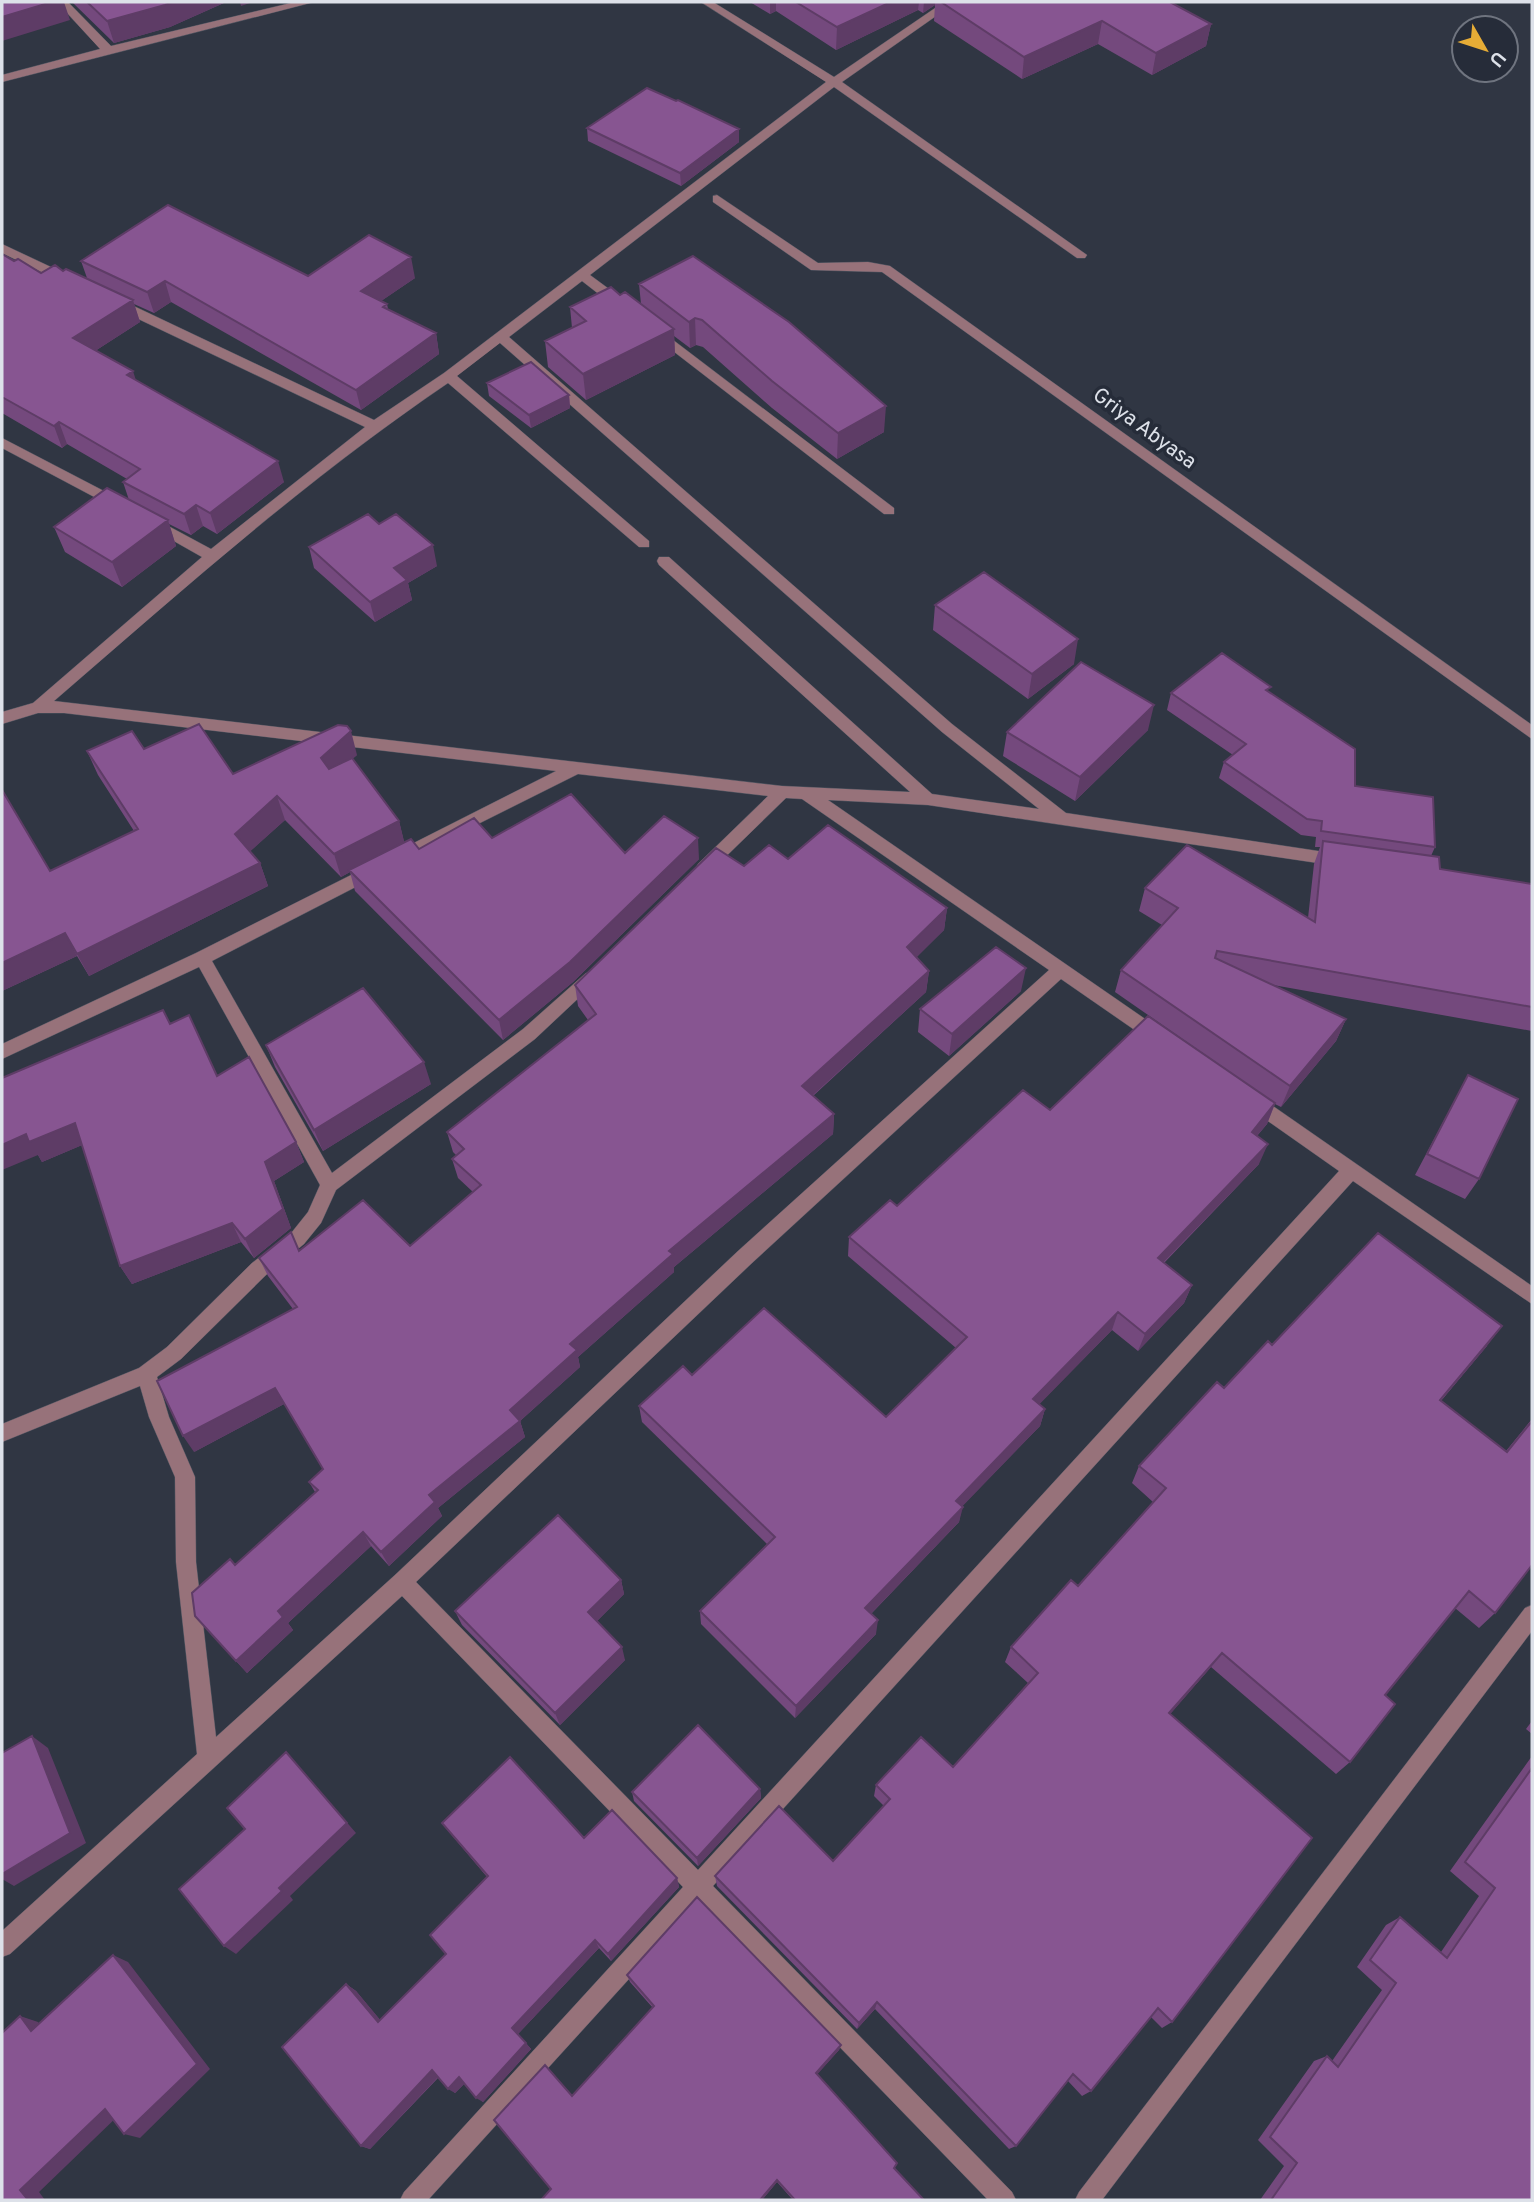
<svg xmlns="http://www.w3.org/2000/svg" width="1534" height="2202" viewBox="0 0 1534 2202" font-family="Overpass,sans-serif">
	<rect width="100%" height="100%" fill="#303643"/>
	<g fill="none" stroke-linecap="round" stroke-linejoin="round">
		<!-- minor casing -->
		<g stroke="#4f5561" stroke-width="1">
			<path id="minor" d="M 57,2 L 68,2 L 111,46 L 295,2 L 314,2 L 2,82 L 2,75 L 100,49 Z
				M 701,2 L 713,2 L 834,77 L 944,2 L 956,2 L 842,82 L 1087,255 L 1085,258 L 1077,258 L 834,87 L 590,275 L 628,303 L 628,309 L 618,309 L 582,281 L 509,337 L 952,724 L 1066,813 L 1338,854 L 1346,860 L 1338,866 L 928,805 L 828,800 L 1164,1032 L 1167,1037 L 1164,1042 L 1152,1042 L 1061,979 L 752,1263 L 416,1582 L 698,1870 L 1339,1171 L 1248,1107 L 1245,1102 L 1248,1097 L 1254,1095 L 1260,1097 L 1532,1286 L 1532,1304 L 1353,1181 L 713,1886 L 1012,2192 L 1016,2200 L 988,2200 L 699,1902 L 428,2200 L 400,2200 L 404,2192 L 683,1887 L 402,1596 L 10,1954 L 2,1957 L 2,1931 L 197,1754 L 176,1562 L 175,1477 L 149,1417 L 140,1386 L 2,1442 L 2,1424 L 139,1368 L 167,1347 L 252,1263 L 292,1232 L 308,1212 L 320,1185 L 199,967 L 2,1059 L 2,1044 L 196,953 L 367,867 L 379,867 L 381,871 L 379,875 L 212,961 L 332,1173 L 523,1029 L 586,973 L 598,973 L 600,978 L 535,1039 L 336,1190 L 321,1223 L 304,1244 L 266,1275 L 181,1359 L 157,1377 L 169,1417 L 195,1477 L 196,1562 L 216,1737 L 395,1575 L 738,1251 L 1049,970 L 802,799 L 786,798 L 710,872 L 698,872 L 696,868 L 698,864 L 768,796 L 578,774 L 398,864 L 392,862 L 390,858 L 392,854 L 556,771 L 64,713 L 38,713 L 2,724 L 2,712 L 33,703 L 202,557 L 149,527 L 149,521 L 159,521 L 211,549 L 365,427 L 111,306 L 111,300 L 121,300 L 374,420 L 444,373 L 826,82 ZM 500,343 L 942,732 L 1039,809 L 932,794 L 669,557 L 659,557 L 657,561 L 659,565 L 910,792 L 782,786 L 54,701 C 182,590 308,478 448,383 L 639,547 L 649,547 L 649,541 L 457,376 Z
				M 717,195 L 818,263 L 868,262 L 890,266 L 1532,725 L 1532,739 L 882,272 L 811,270 L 713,202 L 713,196 Z
				M 2,244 L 70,276 L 72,279 L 70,282 L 62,282 L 2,253 Z
				M 656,327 L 894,508 L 894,514 L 884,514 L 651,334 L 649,331 Z
				M 2,438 L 125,502 L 127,505 L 125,508 L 115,508 L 2,448 Z
				M 1532,1605 L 1532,1631 L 1102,2200 L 1075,2200 L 1079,2192 L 1525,1608 Z"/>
		</g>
		<!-- minor -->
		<use href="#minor" fill="#97727a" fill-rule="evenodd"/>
	</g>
	<!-- wall -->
	<path fill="#74497d" d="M 72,2 L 226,2 L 170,27 L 114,43 Z
		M 750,2 L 1170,2 L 1211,24 L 1206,46 L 1152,75 L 1098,44 L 1022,79 L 934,21 L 935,5 L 923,13 L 918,10 L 836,50 L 776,11 L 770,14 Z
		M 676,101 L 739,142 L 681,186 L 588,141 L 587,128 Z
		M 2,254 L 41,273 L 63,271 L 87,278 L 81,261 L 308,276 L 415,278 L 381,301 L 387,304 L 388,309 L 436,333 L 439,354 L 361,410 L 171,302 L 154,313 L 134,304 L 140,322 L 95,351 L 136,380 L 284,482 L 217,534 L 203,526 L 191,535 L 169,524 L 176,546 L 122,587 L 65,552 L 54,527 L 129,500 L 123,482 L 127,479 L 67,444 L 62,448 L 2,413 Z
		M 693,256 L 884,432 L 837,459 L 772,408 L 703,347 L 696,345 L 690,348 L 674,336 L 675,355 L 586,400 L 548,367 L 545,341 L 572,328 L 570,307 L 620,295 L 641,304 L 639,284 Z
		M 487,383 L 569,395 L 570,408 L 531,428 L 489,396 Z
		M 309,547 L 437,566 L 408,583 L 412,600 L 375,622 L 314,568 Z
		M 935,605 L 1074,664 L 1028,699 L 933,630 Z
		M 1269,692 L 1355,786 L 1435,847 L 1431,856 L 1440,869 L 1532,884 L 1532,1031 L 1273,985 L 1346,1019 L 1336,1041 L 1281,1107 L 1275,1104 L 1267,1124 L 1257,1136 L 1259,1164 L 1164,1263 L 1192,1285 L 1184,1303 L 1138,1351 L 1112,1330 L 1039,1404 L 1045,1409 L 1040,1426 L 962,1506 L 959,1522 L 871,1614 L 876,1634 L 795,1718 L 701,1624 L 700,1611 L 767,1544 L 642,1422 L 639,1406 L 692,1375 L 886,1417 L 956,1348 L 848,1256 L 849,1237 L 897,1206 L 1050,1110 L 1253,1088 L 1115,992 L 1121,970 L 1162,925 L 1139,911 L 1145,888 L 1308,918 L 1314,864 L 1320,847 L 1315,847 L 1316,837 L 1301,835 L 1219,778 L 1224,762 L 1233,755 L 1167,710 L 1171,693 Z
		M 1148,730 L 1075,801 L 1003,756 L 1007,732 Z
		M 144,749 L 233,774 L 357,755 L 352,759 L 399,821 L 404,842 L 419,849 L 492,838 L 625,853 L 699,859 L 573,982 L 503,1040 L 355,891 L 350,872 L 341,877 L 285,820 L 250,851 L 260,863 L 268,886 L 89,976 L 77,956 L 2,991 L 50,871 L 134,831 L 98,775 L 87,751 Z
		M 788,859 L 947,908 L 944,930 L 916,957 L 929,971 L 926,992 L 813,1096 L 834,1114 L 833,1134 L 674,1267 L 674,1272 L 578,1357 L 580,1367 L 520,1421 L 525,1437 L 438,1508 L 442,1516 L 389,1566 L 371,1546 L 288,1623 L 293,1630 L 247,1673 L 195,1616 L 235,1565 L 315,1492 L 309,1482 L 323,1469 L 284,1404 L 194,1452 L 293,1309 L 268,1276 L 259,1258 L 300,1250 L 410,1246 L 473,1192 L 458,1178 L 452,1159 L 457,1156 L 453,1152 L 447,1132 L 588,1020 L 578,1006 L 575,985 L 744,866 Z
		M 1021,991 L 949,1056 L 918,1032 L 920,1009 Z
		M 170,1024 L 217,1076 L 296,1142 L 304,1162 L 274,1181 L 291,1228 L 254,1258 L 241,1242 L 132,1284 L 120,1266 L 82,1145 L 42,1162 L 38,1155 Z
		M 266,1045 L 431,1084 L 323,1151 L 275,1067 Z
		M 1468,1075 L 1479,1179 L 1465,1199 L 1415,1175 Z
		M 1272,1345 L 1487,1346 L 1441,1401 L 1506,1451 L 1532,1419 L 1532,1565 L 1495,1613 L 1479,1628 L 1455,1608 L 1385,1695 L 1350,1762 L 1336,1774 L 1211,1667 L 1170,1714 L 1172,2022 L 1162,2028 L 1151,2017 L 1091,2091 L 1082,2096 L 1068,2081 L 1016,2146 L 1009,2149 L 875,2009 L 857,2029 L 717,1886 L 715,1876 L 833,1861 L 884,1806 L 874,1796 L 876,1785 L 953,1767 L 1028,1683 L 1005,1662 L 1011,1647 L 1078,1586 L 1153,1502 L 1132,1483 L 1139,1466 Z
		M 621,1580 L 624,1594 L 597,1621 L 625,1660 L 560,1725 L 462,1625 L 455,1611 Z
		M 1532,1721 L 1532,1734 L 1526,1729 Z
		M 1532,1756 L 1532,2200 L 1260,2200 L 1284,2166 L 1258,2140 L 1314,2061 L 1327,2056 L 1332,2061 L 1382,1990 L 1357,1967 L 1386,1925 L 1400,1917 L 1441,1952 L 1479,1896 L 1450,1871 Z
		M 760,1789 L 761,1798 L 698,1866 L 634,1801 L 632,1792 Z
		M 442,1823 L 584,1838 L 677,1878 L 679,1887 L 611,1961 L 599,1948 L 518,2034 L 531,2049 L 483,2102 L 464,2084 L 455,2093 L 438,2078 L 370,2149 L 361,2146 L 346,1984 L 356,1991 L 380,2020 L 446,1954 L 487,1877 L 450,1833 Z
		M 627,1975 L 841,2045 L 839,2050 L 817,2074 L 894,2168 L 924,2200 L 793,2200 L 777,2182 L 762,2200 L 541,2200 L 551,2189 L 550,2070 L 572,2096 L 653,2008 L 630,1982 Z"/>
	<!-- shaded-wall -->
	<path fill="#5e3c66" d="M 52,2 L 64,2 L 70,20 L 2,41 L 2,17 Z
		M 173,2 L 226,2 L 170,27 L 114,43 L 107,21 Z
		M 240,2 L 253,2 L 241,6 Z
		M 770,2 L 776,2 L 776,11 L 770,14 Z
		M 891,2 L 919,2 L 918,10 L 836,50 L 837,27 Z
		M 924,2 L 935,2 L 935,5 L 923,13 Z
		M 1102,21 L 1098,44 L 1022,79 L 1024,57 Z
		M 1211,24 L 1206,46 L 1152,75 L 1156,53 Z
		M 739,129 L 739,142 L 681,186 L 680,173 Z
		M 411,257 L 415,278 L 365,312 L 361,291 Z
		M 165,281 L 171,302 L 154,313 L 147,292 Z
		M 133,300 L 140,322 L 81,360 L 73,338 Z
		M 695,318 L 696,345 L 690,348 L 689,322 Z
		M 674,329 L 675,355 L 586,400 L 583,374 Z
		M 436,333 L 439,354 L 361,410 L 356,390 Z
		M 133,371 L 140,393 L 127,375 Z
		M 569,395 L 570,408 L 531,428 L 529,415 Z
		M 886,406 L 884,432 L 837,459 L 838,433 Z
		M 59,422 L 67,444 L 62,448 L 54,426 Z
		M 278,461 L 284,482 L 217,534 L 210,513 Z
		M 196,505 L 203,526 L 191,535 L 184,514 Z
		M 168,520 L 176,546 L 122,587 L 112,562 Z
		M 433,545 L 437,566 L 408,583 L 412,600 L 375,622 L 370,602 L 394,568 Z
		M 1078,639 L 1074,664 L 1028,699 L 1032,674 Z
		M 1154,705 L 1148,730 L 1075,801 L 1080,777 Z
		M 351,731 L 357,755 L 328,781 L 321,758 Z
		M 277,796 L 285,820 L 244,857 L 235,834 Z
		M 399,821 L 405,845 L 349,870 L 350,872 L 341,877 L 334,854 Z
		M 698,838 L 699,859 L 573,982 L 503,1040 L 499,1020 Z
		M 260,863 L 268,886 L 89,976 L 77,954 Z
		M 947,908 L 944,930 L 905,969 L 907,947 Z
		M 65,933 L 77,956 L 2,991 L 2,963 Z
		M 1026,968 L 1021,991 L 949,1056 L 952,1034 Z
		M 929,971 L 926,992 L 801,1106 L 802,1086 Z
		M 1346,1019 L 1336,1041 L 1281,1107 L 1290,1086 Z
		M 424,1062 L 431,1084 L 323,1151 L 314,1130 Z
		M 1275,1103 L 1267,1124 L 1243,1152 L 1252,1132 Z
		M 834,1114 L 833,1134 L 674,1267 L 674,1272 L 578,1357 L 580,1367 L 520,1421 L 525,1437 L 438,1508 L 442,1516 L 389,1566 L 381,1552 L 429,1495 L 570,1344 L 669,1251 Z
		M 75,1123 L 87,1143 L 42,1162 L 38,1155 L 2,1170 L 2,1145 L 26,1134 Z
		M 296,1142 L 304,1162 L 274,1181 L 291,1228 L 254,1258 L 245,1239 L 265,1162 Z
		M 1268,1144 L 1259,1164 L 1150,1276 L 1158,1258 Z
		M 232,1223 L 241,1242 L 132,1284 L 120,1266 Z
		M 1192,1285 L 1184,1303 L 1138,1351 L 1145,1334 Z
		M 1118,1312 L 1112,1330 L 1028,1416 L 1033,1399 Z
		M 1502,1326 L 1487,1346 L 1426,1418 L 1440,1400 Z
		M 275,1388 L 284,1404 L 194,1452 L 183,1436 Z
		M 1045,1409 L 1040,1426 L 953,1516 L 956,1501 Z
		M 963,1507 L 959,1522 L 863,1622 L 865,1608 Z
		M 363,1532 L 371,1546 L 288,1623 L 293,1630 L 247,1673 L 236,1661 L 278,1611 Z
		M 621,1580 L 624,1594 L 592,1626 L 588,1612 Z
		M 878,1620 L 876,1634 L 795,1718 L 796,1706 Z
		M 622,1647 L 625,1660 L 560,1725 L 555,1713 Z
		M 1222,1653 L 1211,1667 L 1160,1726 L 1169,1713 Z
		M 32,1736 L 48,1748 L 86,1843 L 14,1886 L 2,1879 L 2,1874 Z
		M 286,1752 L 356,1833 L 290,1896 L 293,1900 L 236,1954 L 224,1946 L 279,1888 Z
		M 760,1789 L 761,1798 L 698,1866 L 697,1858 Z
		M 677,1878 L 679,1887 L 611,1961 L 608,1954 Z
		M 595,1940 L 599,1948 L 518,2034 L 531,2049 L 483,2102 L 476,2098 L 512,2028 Z
		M 113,1955 L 128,1962 L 210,2069 L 140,2138 L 124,2134 Z
		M 346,1984 L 356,1991 L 387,2028 L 378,2022 Z
		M 877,2002 L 875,2009 L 857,2029 L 859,2023 Z
		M 20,2016 L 38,2022 L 49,2037 L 31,2031 Z
		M 841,2045 L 839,2050 L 815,2077 L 816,2073 Z
		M 432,2070 L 440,2075 L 370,2149 L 361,2146 Z
		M 459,2077 L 466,2082 L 455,2093 L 448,2089 Z
		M 105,2109 L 121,2113 L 39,2192 L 45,2200 L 28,2200 L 20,2190 Z
		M 777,2180 L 777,2182 L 762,2200 L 760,2200 Z"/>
	<!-- building -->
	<path fill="#875591" stroke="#5e3c66" stroke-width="2" d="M 2,2 L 52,2 L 2,17 Z
		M 87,2 L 173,2 L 165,5 L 107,21 Z
		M 796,2 L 891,2 L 837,27 Z
		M 941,2 L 1170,2 L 1211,24 L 1156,53 L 1102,21 L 1024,57 Z
		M 647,88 L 676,101 L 678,100 L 739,129 L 680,173 L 587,128 Z
		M 168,205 L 308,276 L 369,235 L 411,257 L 361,291 L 387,304 L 383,307 L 436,333 L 356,390 L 165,281 L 147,292 L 81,261 Z
		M 2,254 L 14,261 L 18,259 L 41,273 L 55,265 L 63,271 L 66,269 L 133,300 L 73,338 L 133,371 L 127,375 L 278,461 L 210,513 L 196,505 L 184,514 L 123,482 L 140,469 L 59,422 L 54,426 L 2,397 Z
		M 693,256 L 789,322 L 886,406 L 838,433 L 772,381 L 702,320 L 695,318 L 689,322 L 639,284 Z
		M 611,287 L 620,295 L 625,292 L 674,329 L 583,374 L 545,341 L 586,321 L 570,307 Z
		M 531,362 L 569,395 L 529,415 L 487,383 Z
		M 107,488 L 168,520 L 112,562 L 54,527 Z
		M 368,514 L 379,524 L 396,514 L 433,545 L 394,568 L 407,580 L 370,602 L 309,547 Z
		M 984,572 L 1078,639 L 1032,674 L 935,605 Z
		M 1222,653 L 1271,687 L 1266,690 L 1355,749 L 1355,786 L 1433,797 L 1435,847 L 1321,831 L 1322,821 L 1307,819 L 1224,762 L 1246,744 L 1171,693 Z
		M 1081,662 L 1154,705 L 1080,777 L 1007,732 Z
		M 199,724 L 233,774 L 338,725 L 347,726 L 351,731 L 321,758 L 329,769 L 352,758 L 399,821 L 334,854 L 277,796 L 235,834 L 260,863 L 77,954 L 65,933 L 2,963 L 2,790 L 50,871 L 138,829 L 87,751 L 132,731 L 144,749 Z
		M 571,794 L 625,853 L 664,816 L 698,838 L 570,962 L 499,1020 L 349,870 L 411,839 L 419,849 L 474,818 L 492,838 Z
		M 828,825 L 947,908 L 907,947 L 929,971 L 802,1086 L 834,1114 L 669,1251 L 673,1254 L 570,1344 L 577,1350 L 510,1410 L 520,1421 L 429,1495 L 435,1502 L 381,1552 L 363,1532 L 278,1611 L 283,1617 L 236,1661 L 195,1616 L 192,1593 L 230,1559 L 235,1565 L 318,1490 L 309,1482 L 323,1469 L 275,1388 L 183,1436 L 157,1381 L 297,1307 L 259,1258 L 291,1232 L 299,1251 L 363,1200 L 410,1246 L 481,1185 L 452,1159 L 464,1149 L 447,1132 L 596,1014 L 575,985 L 716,848 L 744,866 L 769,845 L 788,859 Z
		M 1323,841 L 1439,857 L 1440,869 L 1532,884 L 1532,1007 L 1217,951 L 1215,958 L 1346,1019 L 1290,1086 L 1121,970 L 1178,908 L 1145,888 L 1187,845 L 1315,922 Z
		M 996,947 L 1026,968 L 952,1034 L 920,1009 Z
		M 363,988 L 424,1062 L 314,1130 L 266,1045 Z
		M 163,1010 L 170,1024 L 189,1015 L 217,1076 L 249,1057 L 296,1142 L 265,1162 L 283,1209 L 245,1239 L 232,1223 L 120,1266 L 75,1123 L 29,1142 L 26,1134 L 2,1145 L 2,1078 Z
		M 1148,1016 L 1275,1103 L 1252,1132 L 1268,1144 L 1158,1258 L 1192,1285 L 1145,1334 L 1118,1312 L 1033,1399 L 1045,1409 L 956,1501 L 963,1507 L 865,1608 L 878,1620 L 796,1706 L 700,1611 L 775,1537 L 639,1406 L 683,1366 L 692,1375 L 764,1308 L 886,1417 L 967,1337 L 849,1237 L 890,1200 L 897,1206 L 1023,1090 L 1050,1110 Z
		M 1468,1075 L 1518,1099 L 1479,1179 L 1427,1154 Z
		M 1378,1233 L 1502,1326 L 1440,1400 L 1507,1452 L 1532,1421 L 1532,1565 L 1495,1613 L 1469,1591 L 1385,1695 L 1395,1704 L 1350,1762 L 1222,1653 L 1169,1713 L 1312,1838 L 1172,2022 L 1158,2008 L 1091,2091 L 1073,2074 L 1016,2146 L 877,2002 L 859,2023 L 715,1876 L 779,1806 L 833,1861 L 890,1799 L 876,1785 L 921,1737 L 953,1767 L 1038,1673 L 1011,1647 L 1071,1580 L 1078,1586 L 1166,1488 L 1139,1466 L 1217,1382 L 1224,1388 L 1268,1341 L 1272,1345 Z
		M 558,1515 L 621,1580 L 588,1612 L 622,1647 L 555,1713 L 455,1611 Z
		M 698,1725 L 760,1789 L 697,1858 L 632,1792 Z
		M 32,1736 L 70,1833 L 2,1874 L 2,1753 Z
		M 286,1752 L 347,1823 L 279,1888 L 282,1891 L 224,1946 L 179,1889 L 245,1829 L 227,1808 Z
		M 510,1757 L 584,1838 L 612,1810 L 677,1878 L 608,1954 L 595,1940 L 512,2028 L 526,2043 L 476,2098 L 459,2077 L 448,2089 L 432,2070 L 361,2146 L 282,2047 L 346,1984 L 378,2022 L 446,1954 L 430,1935 L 488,1876 L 442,1823 Z
		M 1532,1768 L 1532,2200 L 1271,2200 L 1297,2163 L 1270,2137 L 1327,2056 L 1338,2067 L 1396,1983 L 1370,1960 L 1400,1917 L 1447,1958 L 1495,1888 L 1465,1862 Z
		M 697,1897 L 841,2045 L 816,2073 L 897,2163 L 894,2168 L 924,2200 L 795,2200 L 777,2180 L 760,2200 L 541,2200 L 551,2189 L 494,2120 L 545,2065 L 572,2096 L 654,2006 L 627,1975 Z
		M 113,1955 L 197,2064 L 124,2134 L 105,2109 L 20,2190 L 28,2200 L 2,2200 L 2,2033 L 20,2016 L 31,2031 Z"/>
	<g text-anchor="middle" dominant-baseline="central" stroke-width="7" stroke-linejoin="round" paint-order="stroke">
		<!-- far-street labels -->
		<g font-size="21" fill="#dde1e9" stroke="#262c39">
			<text transform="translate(1144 429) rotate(36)">Griya Abyasa</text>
		</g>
	</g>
	<!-- border -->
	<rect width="1534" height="2202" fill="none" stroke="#dde1e9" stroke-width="7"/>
	<!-- north arrow -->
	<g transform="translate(1485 49) rotate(129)"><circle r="33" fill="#262c39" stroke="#6f747f" stroke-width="2"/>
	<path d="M0-5L12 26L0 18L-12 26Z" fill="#e6ac36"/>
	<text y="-10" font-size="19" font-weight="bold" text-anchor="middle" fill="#dde1e9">U</text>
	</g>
</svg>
